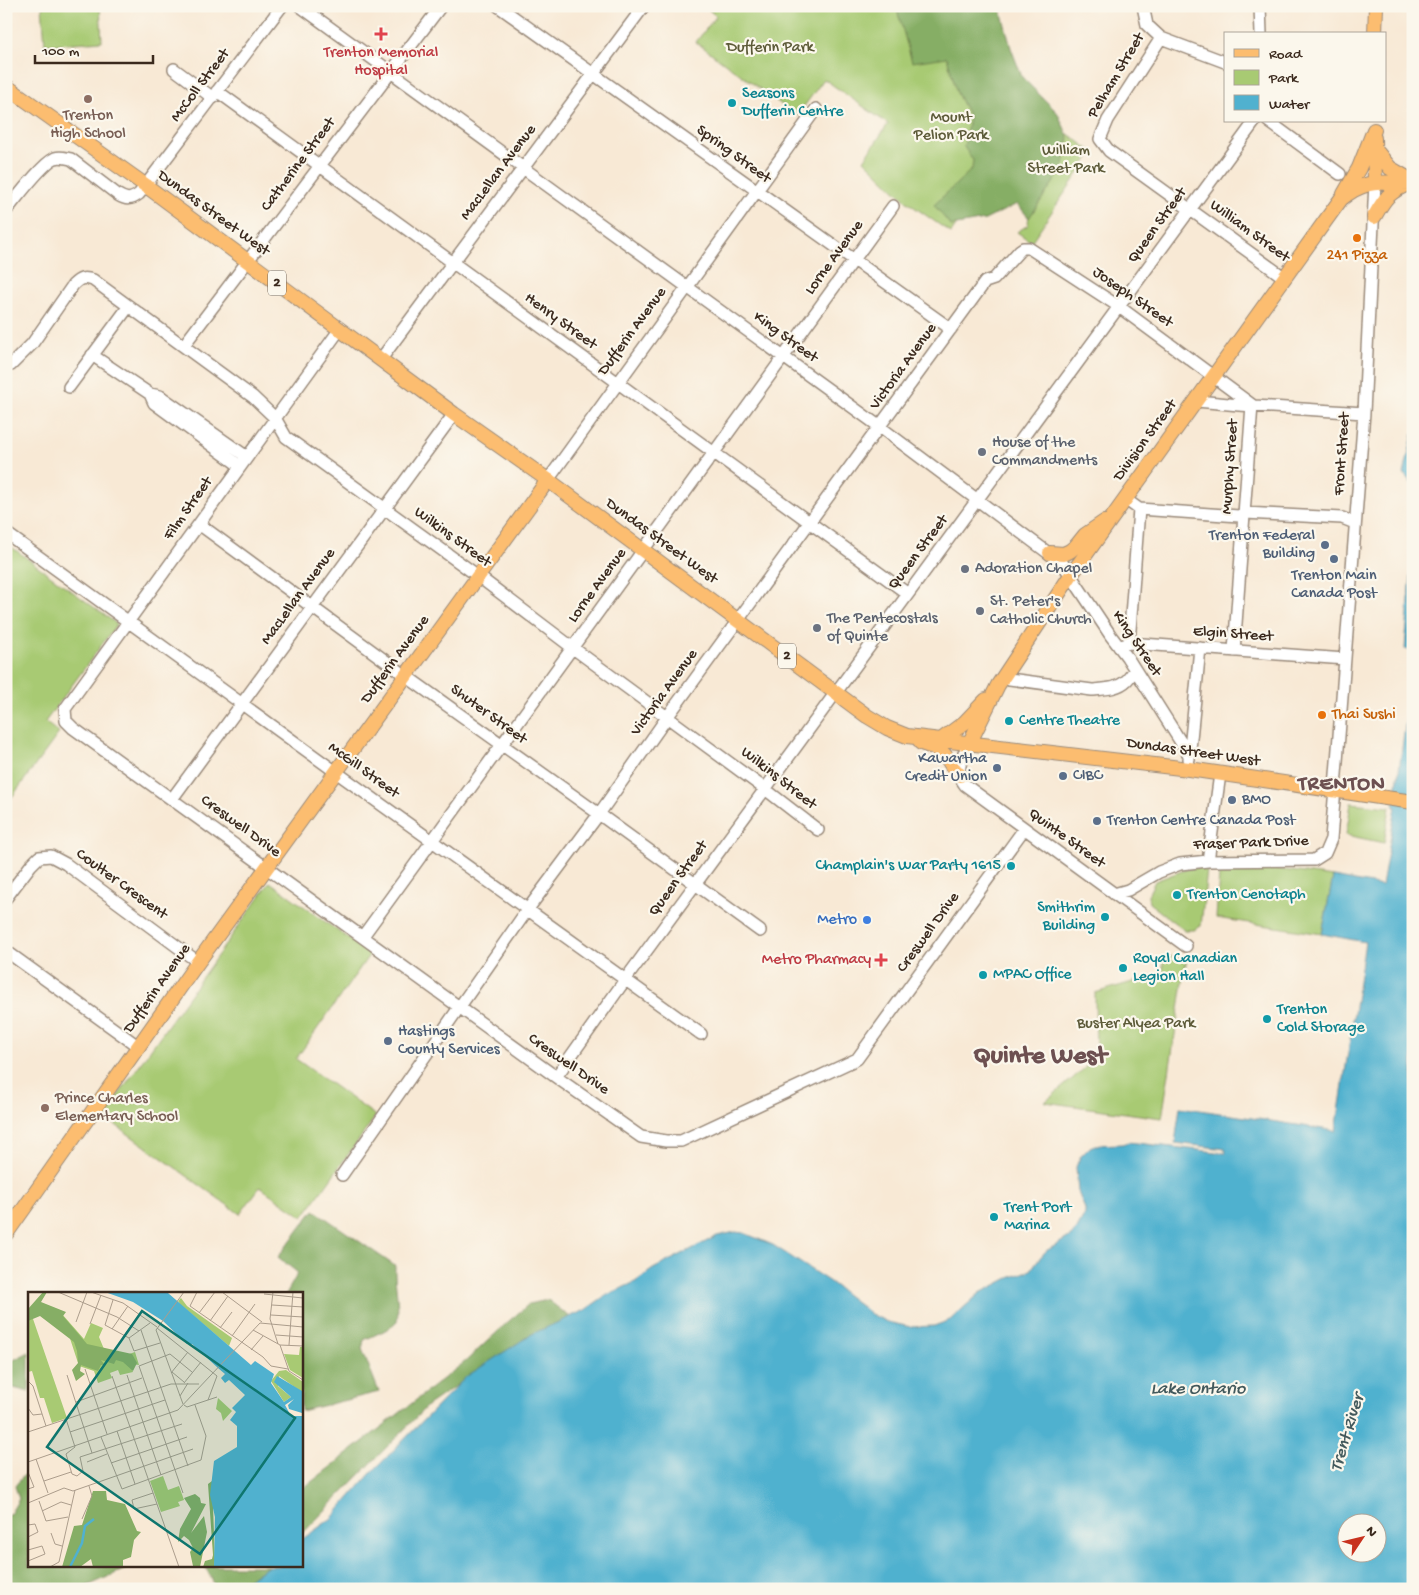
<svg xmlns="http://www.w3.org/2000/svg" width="1419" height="1595" viewBox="0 0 1419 1595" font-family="'Gochi Hand',sans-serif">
	<rect width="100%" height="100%" fill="#fbf7ec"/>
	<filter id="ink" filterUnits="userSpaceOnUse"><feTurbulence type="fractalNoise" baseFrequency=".02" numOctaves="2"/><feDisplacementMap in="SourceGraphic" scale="10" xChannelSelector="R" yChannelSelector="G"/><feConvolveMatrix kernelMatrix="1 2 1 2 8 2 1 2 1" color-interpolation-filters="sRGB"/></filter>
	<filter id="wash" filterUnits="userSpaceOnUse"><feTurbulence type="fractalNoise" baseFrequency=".0096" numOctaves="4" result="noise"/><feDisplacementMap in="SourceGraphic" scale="20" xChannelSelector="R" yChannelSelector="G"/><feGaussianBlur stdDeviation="1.12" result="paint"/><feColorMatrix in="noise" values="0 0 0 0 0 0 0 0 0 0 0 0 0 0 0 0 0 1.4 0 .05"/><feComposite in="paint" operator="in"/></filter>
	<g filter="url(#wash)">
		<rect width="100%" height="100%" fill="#f8e9d5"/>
		<!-- green -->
		<path fill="#a8ca73" stroke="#727a48" d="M 42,6 L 100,6 L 102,41 L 45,45 Z
			M 712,6 L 908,6 L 1060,128 L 1093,152 L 1031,242 L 1017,232 L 1028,225 L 1030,200 L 993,173 L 951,233 L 907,202 L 864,160 L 888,124 L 824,79 L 797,116 L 696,42 L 716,16 L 709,10 Z
			M 6,543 L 117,624 L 45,722 L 59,733 L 6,805 Z
			M 1351,803 L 1390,807 L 1384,843 L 1346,835 Z
			M 1220,861 L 1333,877 L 1322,934 L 1216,918 Z
			M 1203,867 L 1207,870 L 1201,926 L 1194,930 L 1184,930 L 1149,903 L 1148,895 L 1155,881 L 1187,869 Z
			M 270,882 L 370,954 L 296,1059 L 376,1116 L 303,1217 L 260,1187 L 240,1214 L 103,1116 Z
			M 1163,956 L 1187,957 L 1162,1118 L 1045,1102 L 1085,1068 L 1096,1050 L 1095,993 L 1163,973 Z"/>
		<!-- forest -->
		<path fill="#86ae65" stroke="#606c42" d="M 896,6 L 1000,6 L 1011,48 L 1022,77 L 1057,112 L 1069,138 L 1062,170 L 1029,218 L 1017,204 L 985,220 L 951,226 L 934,205 L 972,169 L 973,160 L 964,147 L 969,117 L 957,93 L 947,57 L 912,62 Z
			M 314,1210 L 395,1266 C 394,1284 400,1304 397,1321 L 388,1329 L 364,1340 L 362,1349 L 379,1392 L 301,1411 L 301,1294 L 286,1294 L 298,1273 L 278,1257 Z
			M 548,1300 L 570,1317 L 527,1337 L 428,1405 L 301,1535 L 301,1490 L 466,1361 L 509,1321 L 529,1304 Z
			M 29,1352 L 29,1392 L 6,1386 L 6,1364 Z
			M 29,1469 L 29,1566 L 132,1566 L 81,1589 L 6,1589 L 6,1514 L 10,1514 L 19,1499 L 15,1486 Z
			M 205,1566 L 269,1566 L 233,1589 L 210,1589 L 215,1586 Z"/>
		<!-- water -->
		<path fill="#50b1cf" stroke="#466e76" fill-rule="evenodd" d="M 1413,434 L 1413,485 L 1404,474 Z
			M 1413,548 L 1413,651 L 1405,649 Z
			M 1413,668 L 1413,1589 L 233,1589 L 269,1566 L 301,1566 L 301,1540 L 332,1518 L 371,1473 L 467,1376 L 532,1334 L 585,1310 L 605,1296 L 635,1282 L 653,1269 L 717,1236 L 735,1232 L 744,1233 L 773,1245 L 830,1282 L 871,1314 L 887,1322 L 911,1327 L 934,1326 L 950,1320 L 980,1293 L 1009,1278 L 1031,1270 L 1037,1261 L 1046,1251 L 1071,1236 L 1077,1229 L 1085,1214 L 1085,1209 L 1078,1192 L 1077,1180 L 1076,1167 L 1080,1157 L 1090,1147 L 1095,1145 L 1122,1144 L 1128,1142 L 1225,1153 L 1226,1149 L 1175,1143 L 1180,1107 L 1336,1131 L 1365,942 L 1322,934 L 1333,877 L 1382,886 L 1396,807 L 1394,807 ZM 1346,1522 L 1376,1522 L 1376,1552 L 1346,1552 Z"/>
	</g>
	<g filter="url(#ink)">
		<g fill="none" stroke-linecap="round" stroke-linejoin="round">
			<!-- minor casing -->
			<g stroke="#9a8a7a" stroke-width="14">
				<path id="minor" d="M 300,6 L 880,427 L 1063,564 L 1111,636 L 1127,657 L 1189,755
					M 498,6 L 951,329
					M 1143,6 L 1147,25 L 1161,38 L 1225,62
					M 1260,6 L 1261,34
					M 1161,38 L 1108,120 L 1100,139 L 1109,151 L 1285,278
					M 174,69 L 213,98
					M 217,91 L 908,594
					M 1268,121 L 1340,174
					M 6,211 C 16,199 42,164 55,158 C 61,156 65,158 71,159 L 118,195 C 126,200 131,200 139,194 L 282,6
					M 340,329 L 65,709 L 66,721 L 73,728 L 556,1077 L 641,1137 L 666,1141 L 681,1141 L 857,1059 L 1024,829
					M 184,345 L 441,6
					M 92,355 L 150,394 L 160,396 L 247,457
					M 381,359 L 644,6
					M 6,366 L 11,365 L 32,344 L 73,285 C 80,278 84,277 93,280 L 253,397 L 275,418 L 286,437 L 478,576 L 573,648 L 765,789 L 818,830
					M 69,387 L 129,306
					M 150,394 L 154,403 L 240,466
					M 1197,401 L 1239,405 L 1364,413
					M 548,480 L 816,109
					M 1125,499 L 1139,509 L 1239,516 L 1245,513 L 1342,518 L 1355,523
					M 199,524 L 406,676 L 599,814 L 760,931
					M 6,533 L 336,772 L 701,1034
					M 1129,643 L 1139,509
					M 1119,647 L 1129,643 L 1345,659
					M 1234,651 L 1252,405
					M 1002,678 L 1092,690 C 1104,689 1118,689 1127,680 C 1130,677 1132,673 1135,670
					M 970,742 C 962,756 954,771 965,785 L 1186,946
					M 1189,759 L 1200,648
					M 172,799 L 454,414
					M 1208,861 L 1220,774
					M 1114,894 L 1128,890 L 1159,872 L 1180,864 L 1208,861 L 1314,860 L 1325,853 L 1331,839 L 1364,413 L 1375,182
					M 6,898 L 31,865 L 39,857 L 51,856 L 66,864 L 198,962
					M 363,936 L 893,206
					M 6,951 L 139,1047
					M 556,1077 L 625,980 L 1255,121
					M 342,1175 L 528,909 L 599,814 L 668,716 L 985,282 L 994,279 L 1020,250 L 1023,248 L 1029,248 L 1118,306 L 1252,405"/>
			</g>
			<!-- major casing -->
			<g stroke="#9a8a7a" stroke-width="16">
				<path id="major" d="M 1375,34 L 1376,6
					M 6,86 L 145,185 L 454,414 L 548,480 L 867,716 L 887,728 L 907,736 L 1189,769 L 1413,802
					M 1374,138 L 1375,182
					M 1374,148 L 1390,168 L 1412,181
					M 1344,194 L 1359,168 L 1374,130
					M 1374,217 C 1384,200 1388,192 1408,184
					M 1050,553 L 1064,554 L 1070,551 L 1077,545 L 1085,535 L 1104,522
					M 941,740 L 964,723 L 986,700
					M 970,742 L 998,685 L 1071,575 L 1341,199 C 1366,178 1382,183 1413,182
					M 921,743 C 929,746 938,747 944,754 C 951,762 951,768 960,775
					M 6,1234 L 198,962 L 548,480"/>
			</g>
			<!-- minor -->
			<use href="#minor" stroke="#fff" stroke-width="11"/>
			<!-- major -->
			<use href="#major" stroke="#fcbd6f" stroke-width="14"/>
		</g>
	</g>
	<!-- markers -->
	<g fill="#e0444e" stroke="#fbf7ec" stroke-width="2">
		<path d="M378.5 26.5h5v5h5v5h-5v5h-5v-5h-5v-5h5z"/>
		<path d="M878.5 952.5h5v5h5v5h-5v5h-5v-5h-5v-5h5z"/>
	</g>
	<g fill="#8d6e63" stroke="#fbf7ec" stroke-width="2">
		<circle cx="88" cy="99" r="5"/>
		<circle cx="45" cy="1108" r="5"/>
	</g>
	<g fill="#0f9aa8" stroke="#fbf7ec" stroke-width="2">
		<circle cx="732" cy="103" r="5"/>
		<circle cx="1009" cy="721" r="5"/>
		<circle cx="1011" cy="866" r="5"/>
		<circle cx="1177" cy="895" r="5"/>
		<circle cx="1105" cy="917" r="5"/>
		<circle cx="1123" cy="968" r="5"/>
		<circle cx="983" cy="975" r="5"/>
		<circle cx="1267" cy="1019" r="5"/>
		<circle cx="994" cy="1217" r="5"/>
	</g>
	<g fill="#e8710a" stroke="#fbf7ec" stroke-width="2">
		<circle cx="1357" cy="238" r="5"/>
		<circle cx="1322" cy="715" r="5"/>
	</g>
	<g fill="#6b7280" stroke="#fbf7ec" stroke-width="2">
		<circle cx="982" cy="452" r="5"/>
		<circle cx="965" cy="569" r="5"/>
		<circle cx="980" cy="611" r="5"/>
		<circle cx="817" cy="628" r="5"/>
	</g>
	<g fill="#5c6f8a" stroke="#fbf7ec" stroke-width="2">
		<circle cx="1325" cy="545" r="5"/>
		<circle cx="1334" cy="559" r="5"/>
		<circle cx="997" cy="768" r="5"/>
		<circle cx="1063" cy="776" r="5"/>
		<circle cx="1232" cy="800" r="5"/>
		<circle cx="1097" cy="821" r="5"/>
		<circle cx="388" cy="1041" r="5"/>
	</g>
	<circle fill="#3f7fe0" stroke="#fbf7ec" stroke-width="2" cx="867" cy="920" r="5"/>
	<g text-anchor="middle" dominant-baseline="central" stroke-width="4.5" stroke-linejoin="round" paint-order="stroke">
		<!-- shield labels -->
		<g fill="#fbf7ec" stroke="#75685c" stroke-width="1">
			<rect x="268" y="270.5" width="18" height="25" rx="4"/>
			<rect x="778" y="643.5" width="18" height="25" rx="4"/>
		</g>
		<g font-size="15" font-weight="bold" fill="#3b2a1e">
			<text x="277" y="283">2</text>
			<text x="787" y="656">2</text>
		</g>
		<!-- park labels -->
		<g font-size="16" fill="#5c5a38" stroke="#fbf7ec">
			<text x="770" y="48">Dufferin Park</text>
			<text x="951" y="118">Mount<tspan x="951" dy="18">Pelion Park</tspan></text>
			<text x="1066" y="151">William<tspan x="1066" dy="18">Street Park</tspan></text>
			<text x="1136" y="1024">Buster Alyea Park</text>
		</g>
		<!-- health labels -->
		<g font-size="16" fill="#be3a42" stroke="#fbf7ec">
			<text x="381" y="53">Trenton Memorial<tspan x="381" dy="18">Hospital</tspan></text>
			<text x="871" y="960" text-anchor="end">Metro Pharmacy</text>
		</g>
		<!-- street labels -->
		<g font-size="16" fill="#3b2a1e" stroke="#fbf7ec">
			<text transform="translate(1117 76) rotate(-59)">Pelham Street</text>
			<text transform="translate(201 86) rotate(-53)">McColl Street</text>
			<text transform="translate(733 155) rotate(36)">Spring Street</text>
			<text transform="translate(299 165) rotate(-53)">Catherine Street</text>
			<text transform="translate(499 173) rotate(-53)">MacLellan Avenue</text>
			<text transform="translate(213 214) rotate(36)">Dundas Street West</text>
			<text transform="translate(1158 226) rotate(-54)">Queen Street</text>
			<text transform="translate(1249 232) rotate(36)">William Street</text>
			<text transform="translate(835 258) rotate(-54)">Lorne Avenue</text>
			<text transform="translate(1132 298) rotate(35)">Joseph Street</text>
			<text transform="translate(560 322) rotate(36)">Henry Street</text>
			<text transform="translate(633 332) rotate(-54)">Dufferin Avenue</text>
			<text transform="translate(785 338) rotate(36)">King Street</text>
			<text transform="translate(904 367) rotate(-54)">Victoria Avenue</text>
			<text transform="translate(1146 441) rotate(-54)">Division Street</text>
			<text transform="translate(1343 454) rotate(-86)">Front Street</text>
			<text transform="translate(1231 467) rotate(-86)">Murphy Street</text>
			<text transform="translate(189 509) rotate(-55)">Film Street</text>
			<text transform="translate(452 538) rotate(36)">Wilkins Street</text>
			<text transform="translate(661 542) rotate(36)">Dundas Street West</text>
			<text transform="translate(919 553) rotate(-53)">Queen Street</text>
			<text transform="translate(598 586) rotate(-54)">Lorne Avenue</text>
			<text transform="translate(299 597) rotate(-54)">MacLellan Avenue</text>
			<text transform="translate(1233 635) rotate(4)">Elgin Street</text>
			<text transform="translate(1136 644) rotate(56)">King Street</text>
			<text transform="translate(396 660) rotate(-54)">Dufferin Avenue</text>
			<text transform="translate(665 693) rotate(-54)">Victoria Avenue</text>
			<text transform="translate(488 715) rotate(36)">Shuter Street</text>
			<text transform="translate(1193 753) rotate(8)">Dundas Street West</text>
			<text transform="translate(363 771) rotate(36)">McGill Street</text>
			<text transform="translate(778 779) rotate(38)">Wilkins Street</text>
			<text transform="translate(240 827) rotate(36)">Creswell Drive</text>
			<text transform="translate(1066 839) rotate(36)">Quinte Street</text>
			<text transform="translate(1251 844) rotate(-2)">Fraser Park Drive</text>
			<text transform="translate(679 879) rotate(-54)">Queen Street</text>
			<text transform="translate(121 885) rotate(36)">Coulter Crescent</text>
			<text transform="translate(929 933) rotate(-54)">Creswell Drive</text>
			<text transform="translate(158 989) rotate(-55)">Dufferin Avenue</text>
			<text transform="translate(568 1065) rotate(35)">Creswell Drive</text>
		</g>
		<!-- culture labels -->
		<g font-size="16" fill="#0d838f" stroke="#fbf7ec" text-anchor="start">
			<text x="742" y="94">Seasons<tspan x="742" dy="18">Dufferin Centre</tspan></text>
			<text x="1019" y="721">Centre Theatre</text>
			<text x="1001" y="866" text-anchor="end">Champlain's War Party 1615</text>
			<text x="1187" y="895">Trenton Cenotaph</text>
			<text x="1095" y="908" text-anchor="end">Smithrim<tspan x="1095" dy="18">Building</tspan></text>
			<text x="1133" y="959">Royal Canadian<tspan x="1133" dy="18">Legion Hall</tspan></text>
			<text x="993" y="975">MPAC Office</text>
			<text x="1277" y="1010">Trenton<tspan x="1277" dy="18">Cold Storage</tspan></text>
			<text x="1004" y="1208">Trent Port<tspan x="1004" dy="18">Marina</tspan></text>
		</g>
		<!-- education labels -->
		<g font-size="16" fill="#785e54" stroke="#fbf7ec">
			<text x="88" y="116">Trenton<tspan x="88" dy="18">High School</tspan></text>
			<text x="55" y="1099" text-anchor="start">Prince Charles<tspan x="55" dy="18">Elementary School</tspan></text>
		</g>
		<!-- food labels -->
		<g font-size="16" fill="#c56008" stroke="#fbf7ec">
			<text x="1357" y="256">241 Pizza</text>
			<text x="1332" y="715" text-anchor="start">Thai Sushi</text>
		</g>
		<!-- worship labels -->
		<g font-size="16" fill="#5b616d" stroke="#fbf7ec" text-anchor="start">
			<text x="992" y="443">House of the<tspan x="992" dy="18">Commandments</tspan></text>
			<text x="975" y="569">Adoration Chapel</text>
			<text x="990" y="602">St. Peter's<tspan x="990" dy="18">Catholic Church</tspan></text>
			<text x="827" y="619">The Pentecostals<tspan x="827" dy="18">of Quinte</tspan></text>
		</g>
		<!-- service labels -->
		<g font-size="16" fill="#4e5e75" stroke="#fbf7ec" text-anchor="start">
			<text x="1315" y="536" text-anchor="end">Trenton Federal<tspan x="1315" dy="18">Building</tspan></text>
			<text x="1334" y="576" text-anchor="middle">Trenton Main<tspan x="1334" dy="18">Canada Post</tspan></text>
			<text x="987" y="759" text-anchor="end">Kawartha<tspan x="987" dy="18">Credit Union</tspan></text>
			<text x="1073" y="776">CIBC</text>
			<text x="1242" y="800">BMO</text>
			<text x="1107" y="821">Trenton Centre Canada Post</text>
			<text x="398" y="1032">Hastings<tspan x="398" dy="18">County Services</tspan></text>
		</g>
		<!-- shop labels -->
		<g font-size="16" fill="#366cbe" stroke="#fbf7ec" text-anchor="end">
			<text x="857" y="920">Metro</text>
		</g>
		<!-- water labels -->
		<g font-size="18" font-style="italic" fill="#42595c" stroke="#fbf7ec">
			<text x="1198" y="1389">Lake Ontario</text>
			<text transform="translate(1348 1433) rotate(-73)">Trent River</text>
		</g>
		<!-- district labels -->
		<g font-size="21" font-weight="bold" letter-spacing="1" fill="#6d5051" stroke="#fbf7ec">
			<text x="1342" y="785">TRENTON</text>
		</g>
		<!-- town labels -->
		<g font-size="26" font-weight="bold" fill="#6d5051" stroke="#fbf7ec">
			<text x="1040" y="1057">Quinte West</text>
		</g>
	</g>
	<!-- overview -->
	<g transform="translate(28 1292)">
		<rect width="275" height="275" fill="#f8e9d5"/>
		<path d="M 153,6 L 159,14 L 204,46 L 201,54 L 152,12 L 150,9 ZM 34,22 L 56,47 L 63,31 L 75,36 L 71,45 L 81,69 L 107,60 L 111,73 L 102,72 L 105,80 L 92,83 L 90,78 L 82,81 L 84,86 L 70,91 L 66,79 L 51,74 ZM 0,23 L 4,24 L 39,126 L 24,131 L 16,106 L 12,106 L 4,79 L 0,80 ZM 272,55 L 275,55 L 275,86 L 262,78 L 256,62 L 271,63 ZM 258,78 L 275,90 L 275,101 L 251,84 L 250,94 L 263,105 L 256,110 L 243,89 L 251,79 ZM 190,106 L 204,119 L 195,129 L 193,121 L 188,117 ZM 135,184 L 140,198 L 151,194 L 156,208 L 150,210 L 152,214 L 133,220 L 122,189 Z" fill="#a8ca73"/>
		<path d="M 15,0 L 19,0 L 13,10 L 38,20 L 35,24 L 59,52 L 104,62 L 109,71 L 105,79 L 95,70 L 88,68 L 86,72 L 73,68 L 77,73 L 73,73 L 70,79 L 53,73 L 52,79 L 57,82 L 48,89 L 44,78 L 50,71 L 49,59 L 46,50 L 12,24 L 0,29 L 0,17 ZM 184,189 L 187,268 L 186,275 L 175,275 L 177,269 L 184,267 L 185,263 L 180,192 ZM 65,199 L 78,199 L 79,208 L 97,212 L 109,239 L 113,240 L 106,248 L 103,265 L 95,268 L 95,275 L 65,275 L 63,267 L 52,275 L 34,275 L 46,234 L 54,233 ZM 167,202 L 172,206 L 173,211 L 178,212 L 163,241 L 176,224 L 179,240 L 172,275 L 165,274 L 162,260 L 165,256 L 161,248 L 156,244 L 150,250 L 152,237 L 163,217 L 156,206 Z" fill="#86ae65"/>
		<path d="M 77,0 L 140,1 L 223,73 L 227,69 L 246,82 L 243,91 L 256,110 L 263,105 L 246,90 L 249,84 L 274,99 L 274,121 L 261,117 L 260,113 L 266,107 L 257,113 L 263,124 L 275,124 L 275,275 L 186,275 L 187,225 L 182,203 L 186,169 L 209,155 L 209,134 L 202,128 L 208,120 L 204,116 L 217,103 L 201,88 L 197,91 L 193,86 L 197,82 L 190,76 L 164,52 L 159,52 L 135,29 L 105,10 Z" fill="#50b1cf"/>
		<path fill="none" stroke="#50b1cf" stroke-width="2.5" d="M 42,275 L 54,251 L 57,234 L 66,227"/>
		<path fill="none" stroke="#ac9d8c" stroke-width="1" d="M 30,0 L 89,25 L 111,39M 63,0 L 95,11 L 129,35M 169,0 L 162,14 L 235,65 L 243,74 L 260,77M 194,0 L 234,30M 245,0 L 242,27 L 250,52M 236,2 L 275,6M 85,8 L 77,33 L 101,46M 244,13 L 275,15M 171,21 L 187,0M 243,23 L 275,25M 182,29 L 200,4M 48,30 L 59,0M 62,32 L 73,3M 129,36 L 189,84 L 180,108M 192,36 L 204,20M 84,37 L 100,14M 113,38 L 160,174M 225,38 L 252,53 L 275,54M 248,43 L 275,45M 204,44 L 227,12M 95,45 L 111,23M 101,46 L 106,59 L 132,51M 101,46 L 122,31M 252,53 L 261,79 L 275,88M 261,53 L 265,0M 223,58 L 235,44M 142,62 L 111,74 L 155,201M 142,62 L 164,80M 57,77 L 79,142M 144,80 L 156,90M 143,81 L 160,60M 39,83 L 64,161M 99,83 L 133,183M 84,84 L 102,135M 0,89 L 5,94 L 18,134M 156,91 L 173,70M 152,104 L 160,91M 48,110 L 114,86M 155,112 L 128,38 L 156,0M 156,113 L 159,115 L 189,105M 0,116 L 5,123 L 14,122M 38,127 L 47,155 L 38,162 L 44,182 L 49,184 L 55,179 L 52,165 L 154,132M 102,135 L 151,275M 89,139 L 107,192M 0,140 L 143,92 L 171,92M 42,140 L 137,108M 73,145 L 94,197 L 173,168 L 178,144 L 167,113M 8,167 L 20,201M 0,170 L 150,118 L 232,31 L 275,35M 59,170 L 79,162M 83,171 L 159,145M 0,180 L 6,195 L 0,197M 16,189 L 43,180M 125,201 L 104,208 L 106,217 L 129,212M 11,209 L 18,229 L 40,225M 0,211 L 36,196 L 45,199 L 165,157M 14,219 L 33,210 L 43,213M 54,227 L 64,204 L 61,194M 0,233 L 7,232 L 10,240 L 0,245M 23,241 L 27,252 L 34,254M 0,258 L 14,254 L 17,262 L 0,269M 22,275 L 31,270 L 47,198"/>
		<path fill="#0f766e" fill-opacity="0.15" stroke="#0f766e" stroke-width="2.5" d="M 114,19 L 267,126 L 172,262 L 19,155 Z"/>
		<rect width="275" height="275" fill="none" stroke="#3b2a1e" stroke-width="2.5"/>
	</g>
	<!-- margin -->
	<rect width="1419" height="1595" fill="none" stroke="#fbf7ec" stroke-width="25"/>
	<!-- legend -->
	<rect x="1224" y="32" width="162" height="90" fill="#fbf7ec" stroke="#aea59a"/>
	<rect x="1234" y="49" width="25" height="8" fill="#fcbd6f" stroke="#aea59a"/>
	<text x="1269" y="58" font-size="15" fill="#3b2a1e">Road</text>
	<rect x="1234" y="70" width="25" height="15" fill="#a8ca73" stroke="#aea59a"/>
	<text x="1269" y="82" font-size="15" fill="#3b2a1e">Park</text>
	<rect x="1234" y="95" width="25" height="15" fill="#50b1cf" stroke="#aea59a"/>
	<text x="1269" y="108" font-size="15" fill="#3b2a1e">Water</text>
	<!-- north arrow -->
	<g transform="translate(1362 1538) rotate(55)"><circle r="24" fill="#fbf7ec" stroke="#aea59a"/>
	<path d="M0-4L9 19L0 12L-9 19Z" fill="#c8321e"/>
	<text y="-8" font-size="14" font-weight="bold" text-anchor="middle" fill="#3b2a1e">N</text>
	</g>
	<!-- scale -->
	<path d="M35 55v8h118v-8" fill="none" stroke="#3b2a1e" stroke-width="2.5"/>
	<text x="42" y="55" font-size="15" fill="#3b2a1e" stroke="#fbf7ec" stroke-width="4" paint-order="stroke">100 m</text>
</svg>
